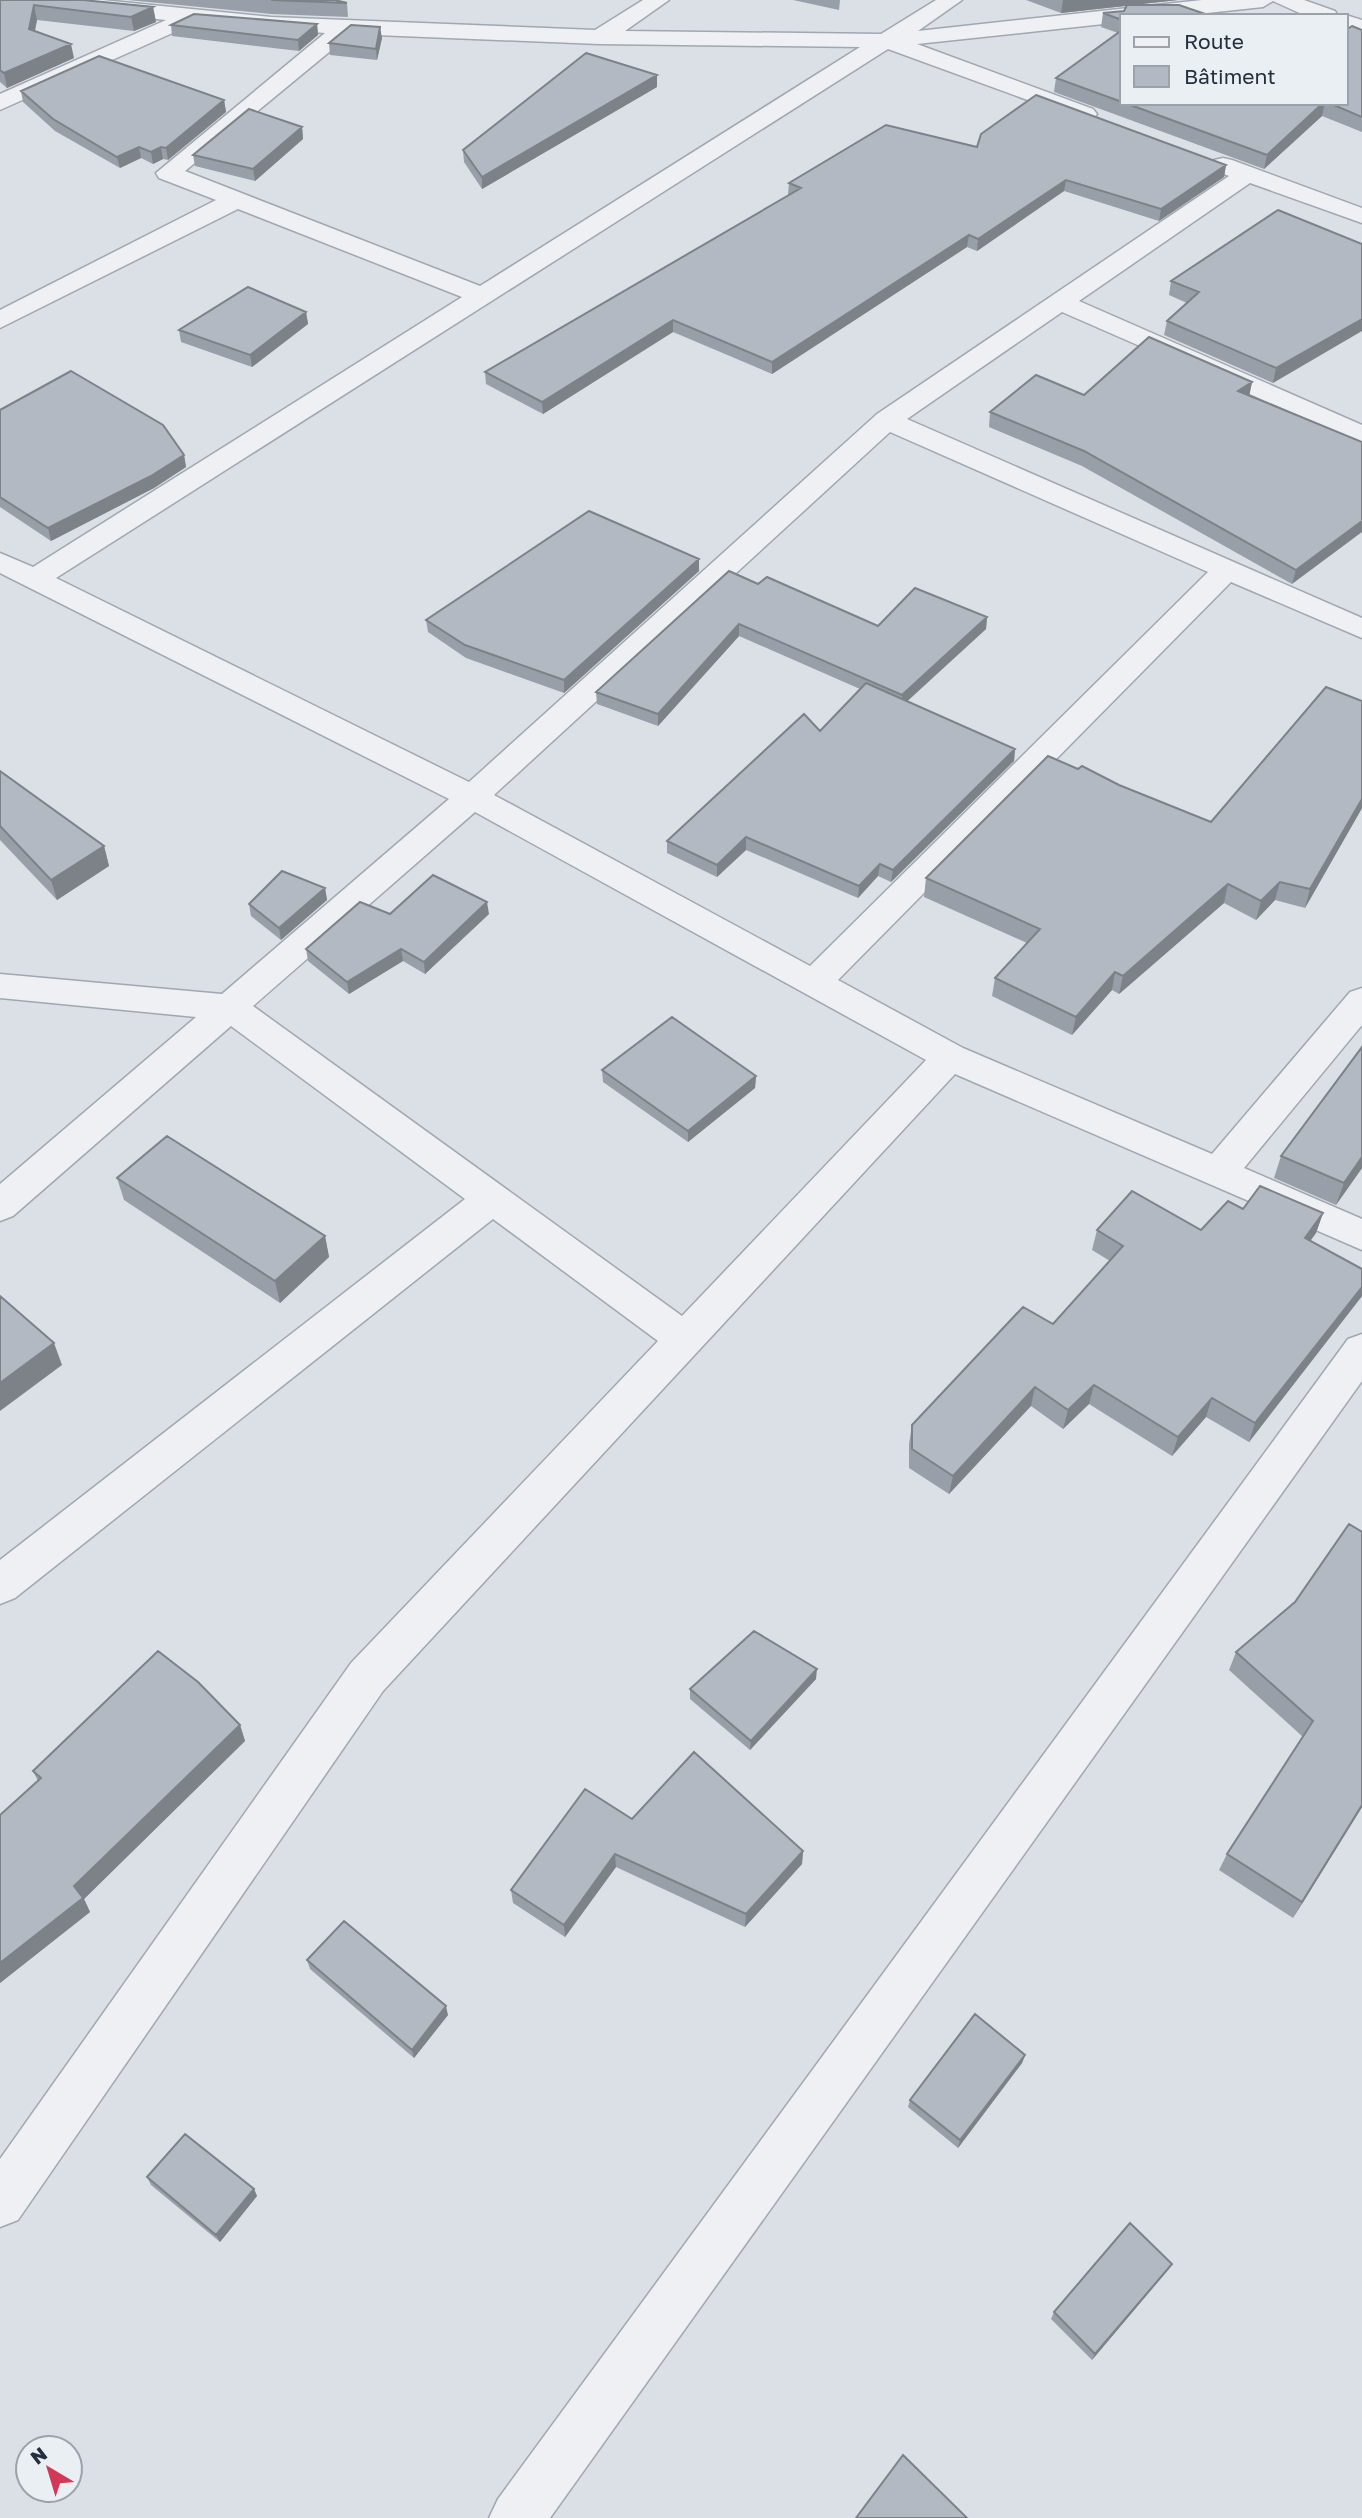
<svg xmlns="http://www.w3.org/2000/svg" width="1362" height="2518" viewBox="0 0 1362 2518" font-family="'Golos Text',sans-serif">
	<rect width="100%" height="100%" fill="#dbe0e6"/>
	<g fill="none" stroke-linecap="round" stroke-linejoin="round">
		<!-- minor casing -->
		<g stroke="#a1a7b0" stroke-width="3">
			<path id="minor" d="M 27,0 L 102,0 L 271,17 L 595,30 L 643,0 L 669,0 L 625,31 L 881,34 L 936,0 L 962,0 L 918,31 L 1202,0 L 1304,0 L 1335,11 L 1338,16 L 1306,16 L 1273,1 L 1263,7 L 1179,16 L 1122,16 L 1122,22 L 917,44 L 1093,109 L 1097,114 L 1093,119 L 1085,121 L 888,49 L 56,578 L 469,782 L 877,414 L 1229,176 L 1214,170 L 1211,165 L 1214,160 L 1223,158 L 1232,160 L 1362,208 L 1362,223 L 1250,183 L 1079,301 L 1362,425 L 1362,443 L 1062,312 L 907,419 L 1362,618 L 1362,638 L 1231,582 L 838,980 L 963,1048 L 1212,1154 L 1350,992 L 1362,988 L 1362,1025 L 1244,1168 L 1362,1219 L 1362,1250 L 955,1074 L 383,1691 L 18,2220 L 0,2227 L 0,2159 L 351,1663 L 658,1341 L 493,1219 L 15,1598 L 0,1604 L 0,1560 L 465,1199 L 231,1026 L 13,1216 L 0,1221 L 0,1184 L 196,1017 L 0,998 L 0,974 L 222,994 L 449,799 L 0,573 L 0,553 L 33,567 L 462,297 L 238,209 L 0,328 L 0,310 L 216,200 L 159,178 L 156,173 L 325,33 L 195,23 L 0,110 L 0,94 L 166,20 L 38,7 L 30,5 ZM 351,34 L 599,44 L 860,47 L 480,286 L 185,171 ZM 890,432 L 1208,572 L 810,966 L 494,795 ZM 475,812 L 926,1060 L 682,1316 L 253,1006 Z
				M 1346,15 L 1362,20 L 1362,35 L 1346,30 Z
				M 1362,1334 L 1362,1381 L 550,2518 L 489,2518 L 498,2499 L 1348,1339 Z"/>
		</g>
		<!-- minor -->
		<use href="#minor" fill="#eef0f4" fill-rule="evenodd"/>
	</g>
	<!-- wall -->
	<path fill="#999fa8" d="M 0,0 L 153,7 L 156,22 L 134,31 L 37,20 L 35,31 L 74,58 L 7,88 L 0,82 Z
		M 128,0 L 335,0 L 347,3 L 348,17 L 271,14 Z
		M 793,0 L 840,0 L 839,10 Z
		M 1026,0 L 1178,0 L 1132,5 L 1122,16 L 1122,103 L 1346,103 L 1362,30 L 1362,132 L 1322,116 L 1264,169 L 1054,92 L 1056,78 L 1118,33 L 1101,27 L 1103,13 L 1124,11 L 1126,6 L 1061,13 Z
		M 317,24 L 318,35 L 299,51 L 172,36 L 171,25 Z
		M 382,38 L 377,60 L 330,55 L 329,43 Z
		M 657,87 L 482,189 L 464,162 L 463,150 Z
		M 21,91 L 224,100 L 226,112 L 168,160 L 163,159 L 153,164 L 141,158 L 120,168 L 55,131 L 23,102 Z
		M 302,127 L 303,139 L 255,181 L 195,166 L 193,155 Z
		M 977,147 L 1226,165 L 1224,177 L 1159,221 L 1064,191 L 977,251 L 967,247 L 772,374 L 673,332 L 543,414 L 486,384 L 485,372 L 789,195 L 788,194 L 789,183 Z
		M 1362,244 L 1273,383 L 1164,335 L 1167,321 L 1187,303 L 1169,295 L 1171,281 Z
		M 306,312 L 308,324 L 252,367 L 181,342 L 179,330 Z
		M 1252,382 L 1249,396 L 1362,442 L 1292,584 L 1082,466 L 989,427 L 990,412 L 1084,395 Z
		M 0,410 L 184,455 L 186,467 L 154,488 L 51,541 L 0,507 Z
		M 699,571 L 564,693 L 466,658 L 428,632 L 426,620 Z
		M 758,584 L 878,626 L 987,617 L 986,629 L 907,701 L 1015,749 L 1014,761 L 891,882 L 878,876 L 858,898 L 746,850 L 717,877 L 667,853 L 667,841 L 820,731 L 860,689 L 739,636 L 658,726 L 597,704 L 596,692 Z
		M 1362,701 L 1362,808 L 1305,908 L 1275,900 L 1256,920 L 1224,903 L 1119,994 L 1112,990 L 1072,1035 L 992,996 L 995,978 L 1027,943 L 924,897 L 926,878 L 1078,769 L 1119,785 L 1211,822 Z
		M 0,771 L 104,846 L 109,866 L 57,900 L 0,840 Z
		M 325,888 L 327,900 L 281,940 L 251,916 L 249,904 Z
		M 390,914 L 489,914 L 425,974 L 403,961 L 349,994 L 308,961 L 306,949 Z
		M 1362,1047 L 1362,1168 L 1336,1205 L 1274,1178 L 1281,1156 Z
		M 602,1070 L 756,1076 L 755,1088 L 688,1142 L 603,1082 Z
		M 117,1178 L 325,1236 L 329,1257 L 280,1303 L 124,1200 Z
		M 1243,1209 L 1323,1213 L 1316,1233 L 1310,1241 L 1362,1287 L 1362,1296 L 1249,1442 L 1206,1417 L 1172,1456 L 1089,1404 L 1063,1429 L 1031,1406 L 949,1494 L 909,1468 L 909,1444 L 912,1425 L 1053,1324 L 1110,1261 L 1092,1250 L 1097,1230 L 1201,1230 Z
		M 1362,1532 L 1362,1807 L 1293,1918 L 1219,1870 L 1227,1854 L 1303,1737 L 1229,1670 L 1236,1652 L 1295,1602 Z
		M 816,1679 L 750,1750 L 690,1699 L 690,1689 Z
		M 240,1725 L 245,1741 L 84,1899 L 90,1912 L 0,1983 L 0,1815 L 38,1781 L 33,1771 Z
		M 632,1819 L 803,1851 L 802,1864 L 745,1927 L 616,1867 L 565,1937 L 513,1903 L 511,1890 Z
		M 307,1960 L 448,2015 L 414,2058 L 310,1969 Z
		M 1025,2055 L 1022,2063 L 958,2148 L 908,2107 L 910,2100 Z
		M 147,2177 L 254,2189 L 257,2196 L 220,2242 L 151,2185 Z
		M 1167,2271 L 1092,2360 L 1051,2319 L 1054,2312 Z"/>
	<!-- shaded-wall -->
	<path fill="#7d8288" d="M 1063,0 L 1178,0 L 1061,13 Z
		M 34,5 L 37,20 L 32,44 L 29,29 Z
		M 153,7 L 156,22 L 134,31 L 131,17 Z
		M 317,24 L 318,35 L 299,51 L 298,40 Z
		M 380,27 L 382,38 L 377,60 L 376,49 Z
		M 71,44 L 74,58 L 7,88 L 4,73 Z
		M 657,75 L 657,87 L 482,189 L 482,177 Z
		M 224,100 L 226,112 L 168,160 L 166,148 Z
		M 1323,103 L 1325,103 L 1322,116 L 1264,169 L 1267,155 Z
		M 302,127 L 303,139 L 255,181 L 253,169 Z
		M 139,147 L 141,158 L 120,168 L 117,157 Z
		M 161,147 L 163,159 L 153,164 L 151,152 Z
		M 1226,165 L 1224,177 L 1159,221 L 1161,209 Z
		M 1066,180 L 1064,191 L 977,251 L 978,239 Z
		M 969,235 L 967,247 L 772,374 L 772,362 Z
		M 306,312 L 308,324 L 252,367 L 250,355 Z
		M 1362,319 L 1362,331 L 1273,383 L 1276,368 Z
		M 673,320 L 673,332 L 543,414 L 542,402 Z
		M 1252,382 L 1249,397 L 1238,391 Z
		M 184,455 L 186,467 L 154,488 L 51,541 L 48,528 Z
		M 1362,521 L 1362,532 L 1292,584 L 1296,570 Z
		M 699,559 L 699,571 L 564,693 L 564,680 Z
		M 987,617 L 986,629 L 901,707 L 902,695 Z
		M 739,624 L 739,636 L 658,726 L 658,714 Z
		M 1015,749 L 1014,761 L 891,882 L 893,870 Z
		M 1362,799 L 1362,808 L 1305,908 L 1310,889 Z
		M 746,837 L 746,850 L 717,877 L 717,865 Z
		M 104,846 L 109,866 L 57,900 L 51,880 Z
		M 880,864 L 878,876 L 858,898 L 859,886 Z
		M 1280,882 L 1275,900 L 1256,920 L 1261,901 Z
		M 1228,884 L 1224,903 L 1119,994 L 1123,976 Z
		M 325,888 L 327,900 L 281,940 L 279,928 Z
		M 487,902 L 489,914 L 425,974 L 424,962 Z
		M 401,949 L 403,961 L 349,994 L 347,982 Z
		M 1115,972 L 1112,990 L 1072,1035 L 1076,1017 Z
		M 756,1076 L 755,1088 L 688,1142 L 688,1131 Z
		M 1362,1157 L 1362,1168 L 1336,1205 L 1344,1183 Z
		M 1323,1213 L 1316,1233 L 1298,1258 L 1305,1238 Z
		M 325,1236 L 329,1257 L 280,1303 L 275,1281 Z
		M 1362,1287 L 1362,1296 L 1249,1442 L 1255,1423 Z
		M 54,1343 L 62,1365 L 0,1411 L 0,1383 Z
		M 1094,1385 L 1089,1404 L 1063,1429 L 1068,1410 Z
		M 1035,1387 L 1031,1406 L 949,1494 L 953,1476 Z
		M 1212,1398 L 1206,1417 L 1172,1456 L 1178,1437 Z
		M 817,1669 L 816,1679 L 750,1750 L 751,1741 Z
		M 240,1725 L 245,1741 L 84,1899 L 90,1912 L 0,1983 L 0,1963 L 74,1886 Z
		M 1362,1805 L 1362,1807 L 1293,1918 L 1302,1902 Z
		M 803,1851 L 802,1864 L 745,1927 L 746,1914 Z
		M 615,1854 L 616,1867 L 565,1937 L 564,1925 Z
		M 446,2006 L 448,2015 L 414,2058 L 412,2050 Z
		M 1025,2055 L 1022,2063 L 958,2148 L 960,2140 Z
		M 254,2189 L 257,2196 L 220,2242 L 216,2235 Z
		M 1172,2264 L 1167,2271 L 1092,2360 L 1095,2354 Z"/>
	<!-- building -->
	<path fill="#b2b9c3" stroke="#7d8288" stroke-width="2" d="M 0,0 L 83,0 L 153,7 L 131,17 L 34,5 L 29,29 L 71,44 L 4,73 L 0,70 Z
		M 271,0 L 335,0 L 347,3 Z
		M 1127,5 L 1179,5 L 1211,16 L 1122,16 L 1122,20 L 1103,13 L 1124,11 Z
		M 194,14 L 317,24 L 298,40 L 171,25 Z
		M 351,25 L 380,27 L 376,49 L 329,43 Z
		M 1352,26 L 1362,30 L 1362,117 L 1329,103 L 1346,103 L 1346,30 Z
		M 1122,30 L 1122,102 L 1056,78 Z
		M 586,53 L 657,75 L 482,177 L 463,150 Z
		M 99,56 L 224,100 L 166,148 L 161,147 L 151,152 L 139,147 L 117,157 L 53,119 L 21,91 Z
		M 1036,95 L 1226,165 L 1161,209 L 1066,180 L 978,239 L 969,235 L 772,362 L 673,320 L 542,402 L 485,372 L 801,188 L 789,183 L 886,125 L 977,147 L 981,134 Z
		M 1125,103 L 1323,103 L 1267,155 Z
		M 249,109 L 302,127 L 253,169 L 193,155 Z
		M 1278,210 L 1362,244 L 1362,319 L 1276,368 L 1167,321 L 1199,292 L 1171,281 Z
		M 248,287 L 306,312 L 250,355 L 179,330 Z
		M 1149,337 L 1252,382 L 1238,391 L 1362,442 L 1362,521 L 1296,570 L 1084,451 L 990,412 L 1036,375 L 1084,395 Z
		M 71,371 L 163,425 L 184,455 L 151,476 L 48,528 L 0,497 L 0,410 Z
		M 589,511 L 699,559 L 564,680 L 465,645 L 426,620 Z
		M 729,571 L 758,584 L 767,577 L 878,626 L 915,588 L 987,617 L 902,695 L 739,624 L 658,714 L 596,692 Z
		M 866,683 L 1015,749 L 893,870 L 880,864 L 859,886 L 746,837 L 717,865 L 667,841 L 804,714 L 820,731 Z
		M 1326,687 L 1362,701 L 1362,799 L 1310,889 L 1280,882 L 1261,901 L 1228,884 L 1123,976 L 1115,972 L 1076,1017 L 995,978 L 1040,929 L 926,878 L 1048,756 L 1078,769 L 1082,766 L 1119,785 L 1211,822 Z
		M 0,771 L 104,846 L 51,880 L 0,826 Z
		M 282,871 L 325,888 L 279,928 L 249,904 Z
		M 433,875 L 487,902 L 424,962 L 401,949 L 347,982 L 306,949 L 360,902 L 390,914 Z
		M 672,1017 L 756,1076 L 688,1131 L 602,1070 Z
		M 1362,1047 L 1362,1157 L 1344,1183 L 1281,1156 Z
		M 167,1136 L 325,1236 L 275,1281 L 117,1178 Z
		M 1260,1186 L 1323,1213 L 1305,1238 L 1362,1269 L 1362,1287 L 1255,1423 L 1212,1398 L 1178,1437 L 1094,1385 L 1068,1410 L 1035,1387 L 953,1476 L 912,1449 L 912,1425 L 1023,1307 L 1053,1324 L 1123,1246 L 1097,1230 L 1132,1191 L 1201,1230 L 1228,1201 L 1243,1209 Z
		M 0,1296 L 54,1343 L 0,1383 Z
		M 1349,1524 L 1362,1532 L 1362,1805 L 1302,1902 L 1227,1854 L 1313,1721 L 1236,1652 L 1295,1602 Z
		M 754,1631 L 817,1669 L 751,1741 L 690,1689 Z
		M 158,1651 L 198,1682 L 240,1725 L 74,1886 L 83,1898 L 0,1963 L 0,1815 L 41,1778 L 33,1771 Z
		M 694,1752 L 803,1851 L 746,1914 L 615,1854 L 564,1925 L 511,1890 L 585,1789 L 632,1819 Z
		M 344,1921 L 446,2006 L 412,2050 L 307,1960 Z
		M 975,2014 L 1025,2055 L 960,2140 L 910,2100 Z
		M 185,2134 L 254,2189 L 216,2235 L 147,2177 Z
		M 1130,2223 L 1172,2264 L 1095,2354 L 1054,2312 Z
		M 903,2455 L 967,2518 L 856,2518 Z"/>
	<!-- legend -->
	<rect x="1120" y="14" width="228" height="91" fill="#eaeff4" stroke="#9ba2aa" stroke-width="2"/>
	<rect x="1134" y="37" width="35" height="10" fill="#eef0f4" stroke="#9ba2aa" stroke-width="2"/>
	<text x="1184" y="49" font-size="21" fill="#252e3c">Route</text>
	<rect x="1134" y="66" width="35" height="21" fill="#b2b9c3" stroke="#9ba2aa" stroke-width="2"/>
	<text x="1184" y="84" font-size="21" fill="#252e3c">Bâtiment</text>
	<!-- north arrow -->
	<g transform="translate(49 2469) rotate(322)"><circle r="33" fill="#eaeff4" stroke="#9ba2aa" stroke-width="2"/>
	<path d="M0-5L12 26L0 18L-12 26Z" fill="#d13956"/>
	<text y="-10" font-size="19" font-weight="bold" text-anchor="middle" fill="#252e3c">N</text>
	</g>
</svg>
